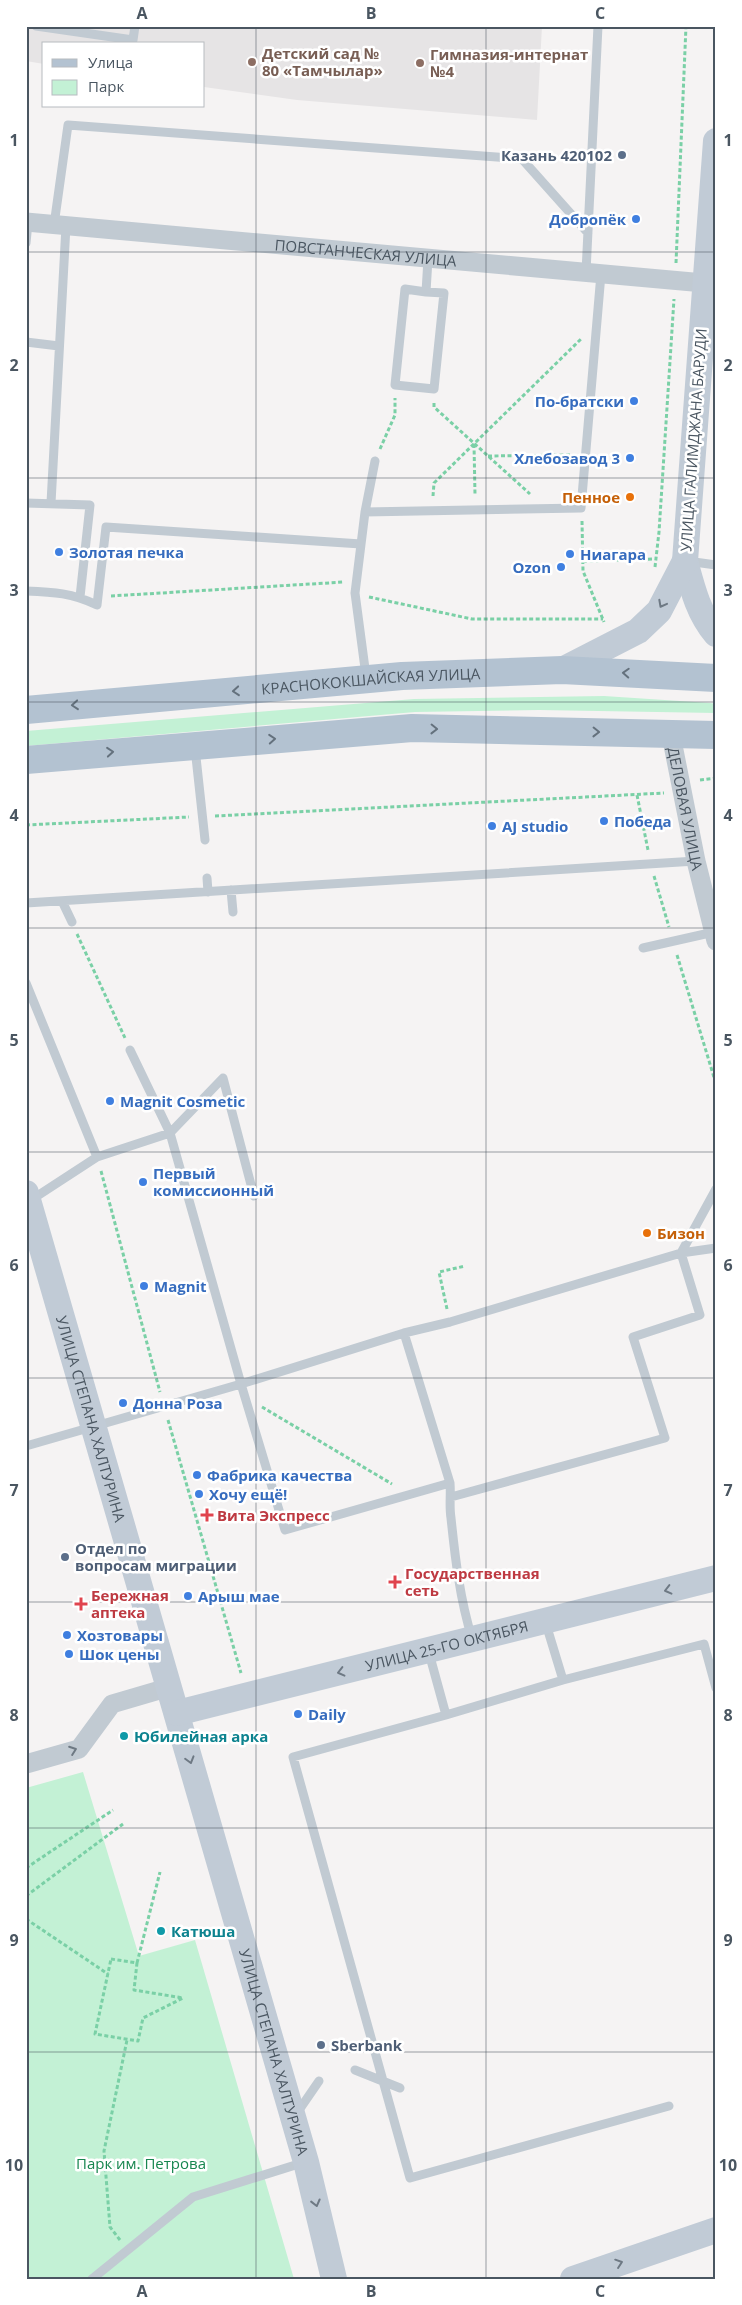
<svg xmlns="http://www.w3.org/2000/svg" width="742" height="2305" viewBox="0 0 742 2305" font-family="'Open Sans',sans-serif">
	<rect width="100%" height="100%" fill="#f5f3f3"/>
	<!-- education -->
	<path fill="#e6e4e5" d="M 26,26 L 542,26 L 537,120 L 297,100 L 204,87 L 204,44 L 44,44 L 44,64 L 26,61 Z"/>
	<!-- green -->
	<path fill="#c3f1d5" d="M 604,696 L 710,703 L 716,704 L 716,713 L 539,710 L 415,712 L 26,746 L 26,731 L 414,699 Z
		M 83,1772 L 139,1956 L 195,1940 L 294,2279 L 26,2279 L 26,1788 Z"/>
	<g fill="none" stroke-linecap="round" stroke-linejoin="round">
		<!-- path -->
		<path stroke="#7ad0a6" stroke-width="3" stroke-dasharray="4 2.5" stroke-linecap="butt" d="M 676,263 L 686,26
			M 434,403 L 434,407 L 530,494
			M 474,444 L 475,495
			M 380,449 L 395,415 L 395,398
			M 488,456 L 572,455
			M 433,496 L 434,483 L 581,339
			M 582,521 L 583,571 L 604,622
			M 583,561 L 656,559
			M 655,567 L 659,532 L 674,299
			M 111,596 L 344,582
			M 369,597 L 472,619 L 603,619
			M 700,780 L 716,778
			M 637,795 L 648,850
			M 215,816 L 664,793
			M 26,825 L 189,817
			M 654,876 L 669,927
			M 77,934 L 125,1038
			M 677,955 L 716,1084
			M 101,1171 L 160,1392
			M 447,1309 L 439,1272 L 465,1266
			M 262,1407 L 392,1484
			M 168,1420 L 241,1673
			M 26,1868 L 113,1810
			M 26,1896 L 123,1824
			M 26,1919 L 108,1974
			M 111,1959 L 137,1963 L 134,1990 L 183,1998 L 143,2018 L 138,2041 L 95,2034 Z
			M 137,1963 L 160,1872
			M 120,2240 L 110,2227 L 104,2151 L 127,2040"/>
		<!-- lane -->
		<path stroke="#c1cad2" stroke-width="9" d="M 36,26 L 133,40 L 135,26
			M 54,225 L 68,125 L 522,159 L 588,233
			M 26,243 L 28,222
			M 586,272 L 598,26
			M 426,292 L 444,293 L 434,389 L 395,385 L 405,289 L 426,292 L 428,259
			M 26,342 L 59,346
			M 375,461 L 365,512 L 581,508 L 601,274
			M 26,503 L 90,505 L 80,597
			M 51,503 L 66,226
			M 365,512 L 355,593 L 366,676
			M 687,561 L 716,565
			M 26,591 C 54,592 72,593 97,605 L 106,527 L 361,544
			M 195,748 L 205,840
			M 207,878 L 208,892
			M 231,890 L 233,912
			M 62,901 L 72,922
			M 26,903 L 696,861
			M 643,948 L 714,932
			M 26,983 L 97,1157 L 31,1200
			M 130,1050 L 170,1133 L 223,1078 L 254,1196
			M 97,1157 L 170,1133 L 241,1384 L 404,1333 L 450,1483 C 451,1495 449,1506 451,1518 C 455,1557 460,1600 472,1638
			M 404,1333 L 450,1322 L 681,1253 L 716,1189
			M 26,1446 L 241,1384 L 285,1530 L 450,1483
			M 451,1497 L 665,1438 L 633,1337 L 700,1315 L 681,1253 L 716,1248
			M 429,1653 L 446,1715 L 563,1680 L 546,1624
			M 563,1680 L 704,1644 L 716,1688
			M 446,1715 L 293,1757 L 410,2178 L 669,2106
			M 355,2070 L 400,2088
			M 297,2113 L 319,2081
			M 92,2279 L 193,2197 L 305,2162"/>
		<!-- street -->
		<g stroke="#c1cad2" stroke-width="19">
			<path id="s1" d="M 26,222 L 704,283"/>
			<path id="s2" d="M 671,735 L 696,861 L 716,941"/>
			<path d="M 26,1764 L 79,1749 L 112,1704 L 170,1687"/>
		</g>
		<!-- secondary -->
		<g stroke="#c1cbd6" stroke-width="26">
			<path d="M 716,141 L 685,561 C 692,587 698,613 716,634"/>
			<path d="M 562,670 L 638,631 L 659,611 L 685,561"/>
			<path id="s3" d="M 26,1193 L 306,2162 L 334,2279"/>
			<path id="s4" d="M 177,1713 L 716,1578"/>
			<path d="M 573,2279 L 716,2230"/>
		</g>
		<!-- primary -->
		<g stroke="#b3c2d1" stroke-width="28">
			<path id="s5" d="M 26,710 L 402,676 L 562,670 L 716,678"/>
			<path d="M 26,760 L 412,728 L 716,735"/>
		</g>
	</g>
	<!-- one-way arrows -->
	<defs><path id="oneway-chevron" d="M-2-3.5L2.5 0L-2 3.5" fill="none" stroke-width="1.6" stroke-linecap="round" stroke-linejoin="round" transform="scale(1.25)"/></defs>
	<g stroke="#6e7984">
		<use href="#oneway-chevron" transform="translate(662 604) rotate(118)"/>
		<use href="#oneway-chevron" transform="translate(668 1590) rotate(166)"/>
		<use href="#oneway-chevron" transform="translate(341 1672) rotate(166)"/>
		<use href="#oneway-chevron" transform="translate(190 1760) rotate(74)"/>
		<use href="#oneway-chevron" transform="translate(316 2203) rotate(76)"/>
		<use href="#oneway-chevron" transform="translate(619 2263) rotate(-19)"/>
	</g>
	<g stroke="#64717d">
		<use href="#oneway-chevron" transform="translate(626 673) rotate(-177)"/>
		<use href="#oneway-chevron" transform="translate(236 691) rotate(175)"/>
		<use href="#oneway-chevron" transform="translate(75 705) rotate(175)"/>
		<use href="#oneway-chevron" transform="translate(434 729) rotate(1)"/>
		<use href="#oneway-chevron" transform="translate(596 732) rotate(1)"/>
		<use href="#oneway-chevron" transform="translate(272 739) rotate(-4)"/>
		<use href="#oneway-chevron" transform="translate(110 752) rotate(-5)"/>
	</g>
	<use stroke="#6e7983" href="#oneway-chevron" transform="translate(73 1750) rotate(-20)"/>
	<!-- grid -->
	<path fill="none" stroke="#4a5661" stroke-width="1" stroke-opacity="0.55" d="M 256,26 L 256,2279M 486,26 L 486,2279M 26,252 L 716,252M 26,478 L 716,478M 26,702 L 716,702M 26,928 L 716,928M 26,1152 L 716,1152M 26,1378 L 716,1378M 26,1602 L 716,1602M 26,1828 L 716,1828M 26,2052 L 716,2052"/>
	<!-- markers -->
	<g fill="#8d6e63" stroke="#fff" stroke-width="2">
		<circle cx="252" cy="62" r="5"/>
		<circle cx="420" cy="63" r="5"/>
	</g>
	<g fill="#5c6f8a" stroke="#fff" stroke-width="2">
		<circle cx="622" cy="155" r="5"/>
		<circle cx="65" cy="1557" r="5"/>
		<circle cx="321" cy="2045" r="5"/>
	</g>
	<g fill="#3f7fe0" stroke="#fff" stroke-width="2">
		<circle cx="636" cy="219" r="5"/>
		<circle cx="634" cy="401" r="5"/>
		<circle cx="630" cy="458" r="5"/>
		<circle cx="59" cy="552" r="5"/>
		<circle cx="570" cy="554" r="5"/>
		<circle cx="561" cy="567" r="5"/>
		<circle cx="604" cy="821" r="5"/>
		<circle cx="492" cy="826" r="5"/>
		<circle cx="110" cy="1101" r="5"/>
		<circle cx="143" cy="1182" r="5"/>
		<circle cx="144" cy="1286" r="5"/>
		<circle cx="123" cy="1403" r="5"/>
		<circle cx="197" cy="1475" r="5"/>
		<circle cx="199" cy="1494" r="5"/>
		<circle cx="188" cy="1596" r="5"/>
		<circle cx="67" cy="1635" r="5"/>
		<circle cx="69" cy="1654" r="5"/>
		<circle cx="298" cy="1714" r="5"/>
	</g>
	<g fill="#e8710a" stroke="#fff" stroke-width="2">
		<circle cx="630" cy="497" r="5"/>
		<circle cx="647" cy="1233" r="5"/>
	</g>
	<g fill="#e0444e" stroke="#fff" stroke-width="2">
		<path d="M204.5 1507.5h5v5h5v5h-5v5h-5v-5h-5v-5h5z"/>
		<path d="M392.5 1574.5h5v5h5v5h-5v5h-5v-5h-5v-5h5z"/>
		<path d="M78.5 1596.5h5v5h5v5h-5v5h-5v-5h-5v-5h5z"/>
	</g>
	<g fill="#0f9aa8" stroke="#fff" stroke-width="2">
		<circle cx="124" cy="1736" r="5"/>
		<circle cx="161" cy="1931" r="5"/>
	</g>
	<g text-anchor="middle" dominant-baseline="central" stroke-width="5" stroke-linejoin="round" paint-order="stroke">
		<!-- education labels -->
		<g font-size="15" font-weight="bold" fill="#785e54" stroke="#fff" text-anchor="start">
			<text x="262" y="53">Детский сад №<tspan x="262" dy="17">80 «Тамчылар»</tspan></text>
			<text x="430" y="54">Гимназия-интернат<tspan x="430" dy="17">№4</tspan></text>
		</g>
		<!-- service labels -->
		<g font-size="15" font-weight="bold" fill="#4e5e75" stroke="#fff" text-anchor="start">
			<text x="612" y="155" text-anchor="end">Казань 420102</text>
			<text x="75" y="1548">Отдел по<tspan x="75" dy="17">вопросам миграции</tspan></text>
			<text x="331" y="2045">Sberbank</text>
		</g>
		<!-- shop labels -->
		<g font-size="15" font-weight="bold" fill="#366cbe" stroke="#fff" text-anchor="start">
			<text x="626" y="219" text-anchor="end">Добропёк</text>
			<text x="624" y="401" text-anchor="end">По-братски</text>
			<text x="620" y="458" text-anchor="end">Хлебозавод 3</text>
			<text x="69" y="552">Золотая печка</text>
			<text x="580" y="554">Ниагара</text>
			<text x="551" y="567" text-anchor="end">Ozon</text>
			<text x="614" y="821">Победа</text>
			<text x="502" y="826">AJ studio</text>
			<text x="120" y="1101">Magnit Cosmetic</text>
			<text x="153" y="1173">Первый<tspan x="153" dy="17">комиссионный</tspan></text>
			<text x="154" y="1286">Magnit</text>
			<text x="133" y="1403">Донна Роза</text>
			<text x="207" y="1475">Фабрика качества</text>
			<text x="209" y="1494">Хочу ещё!</text>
			<text x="198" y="1596">Арыш мае</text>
			<text x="77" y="1635">Хозтовары</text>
			<text x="79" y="1654">Шок цены</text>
			<text x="308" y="1714">Daily</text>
		</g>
		<!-- street labels -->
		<g font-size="15" fill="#4a5661" stroke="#fff">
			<text stroke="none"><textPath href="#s1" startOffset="341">ПОВСТАНЧЕСКАЯ УЛИЦА</textPath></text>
			<text transform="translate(693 440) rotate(-86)">УЛИЦА ГАЛИМДЖАНА БАРУДИ</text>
			<text stroke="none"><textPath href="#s5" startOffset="346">КРАСНОКОКШАЙСКАЯ УЛИЦА</textPath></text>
			<text stroke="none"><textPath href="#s2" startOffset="75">ДЕЛОВАЯ УЛИЦА</textPath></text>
			<text stroke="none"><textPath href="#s3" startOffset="235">УЛИЦА СТЕПАНА ХАЛТУРИНА</textPath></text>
			<text stroke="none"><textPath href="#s4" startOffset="278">УЛИЦА 25-ГО ОКТЯБРЯ</textPath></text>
			<text stroke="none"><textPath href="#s3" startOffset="894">УЛИЦА СТЕПАНА ХАЛТУРИНА</textPath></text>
		</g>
		<!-- food labels -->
		<g font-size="15" font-weight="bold" fill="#c56008" stroke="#fff" text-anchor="end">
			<text x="620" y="497">Пенное</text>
			<text x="657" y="1233" text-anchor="start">Бизон</text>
		</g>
		<!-- health labels -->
		<g font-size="15" font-weight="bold" fill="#be3a42" stroke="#fff" text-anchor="start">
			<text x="217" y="1515">Вита Экспресс</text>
			<text x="405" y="1573">Государственная<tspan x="405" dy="17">сеть</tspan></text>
			<text x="91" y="1595">Бережная<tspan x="91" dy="17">аптека</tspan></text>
		</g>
		<!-- culture labels -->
		<g font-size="15" font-weight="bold" fill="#0d838f" stroke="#fff" text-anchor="start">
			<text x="134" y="1736">Юбилейная арка</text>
			<text x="171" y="1931">Катюша</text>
		</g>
		<!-- park labels -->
		<g font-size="15" fill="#17864f" stroke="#fff">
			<text x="141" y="2163">Парк им. Петрова</text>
		</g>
	</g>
	<!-- border -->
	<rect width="742" height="2305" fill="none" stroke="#ffffff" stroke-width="55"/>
	<!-- legend -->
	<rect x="42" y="42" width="162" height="65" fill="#ffffff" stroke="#b7bbc0"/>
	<rect x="52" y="59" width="25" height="8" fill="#b3c2d1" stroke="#b7bbc0"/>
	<text x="88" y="68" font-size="15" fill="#4a5661">Улица</text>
	<rect x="52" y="80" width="25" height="15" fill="#c3f1d5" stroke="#b7bbc0"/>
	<text x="88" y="92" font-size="15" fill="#4a5661">Парк</text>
	<rect x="28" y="28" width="686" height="2250" fill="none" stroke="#4a5661" stroke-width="2"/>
	<g font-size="16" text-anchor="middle" font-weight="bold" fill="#4a5661">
		<text x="142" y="19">A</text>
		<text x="371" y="19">B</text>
		<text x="600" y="19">C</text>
		<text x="14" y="146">1</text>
		<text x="728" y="146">1</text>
		<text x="14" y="371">2</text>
		<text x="728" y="371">2</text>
		<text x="14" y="596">3</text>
		<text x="728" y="596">3</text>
		<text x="14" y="821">4</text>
		<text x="728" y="821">4</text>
		<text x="14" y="1046">5</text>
		<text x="728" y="1046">5</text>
		<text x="14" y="1271">6</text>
		<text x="728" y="1271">6</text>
		<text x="14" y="1496">7</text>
		<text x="728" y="1496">7</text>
		<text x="14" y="1721">8</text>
		<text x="728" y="1721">8</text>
		<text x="14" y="1946">9</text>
		<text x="728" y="1946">9</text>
		<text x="14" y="2171">10</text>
		<text x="728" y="2171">10</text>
		<text x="142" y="2297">A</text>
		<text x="371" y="2297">B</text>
		<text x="600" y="2297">C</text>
	</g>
</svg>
